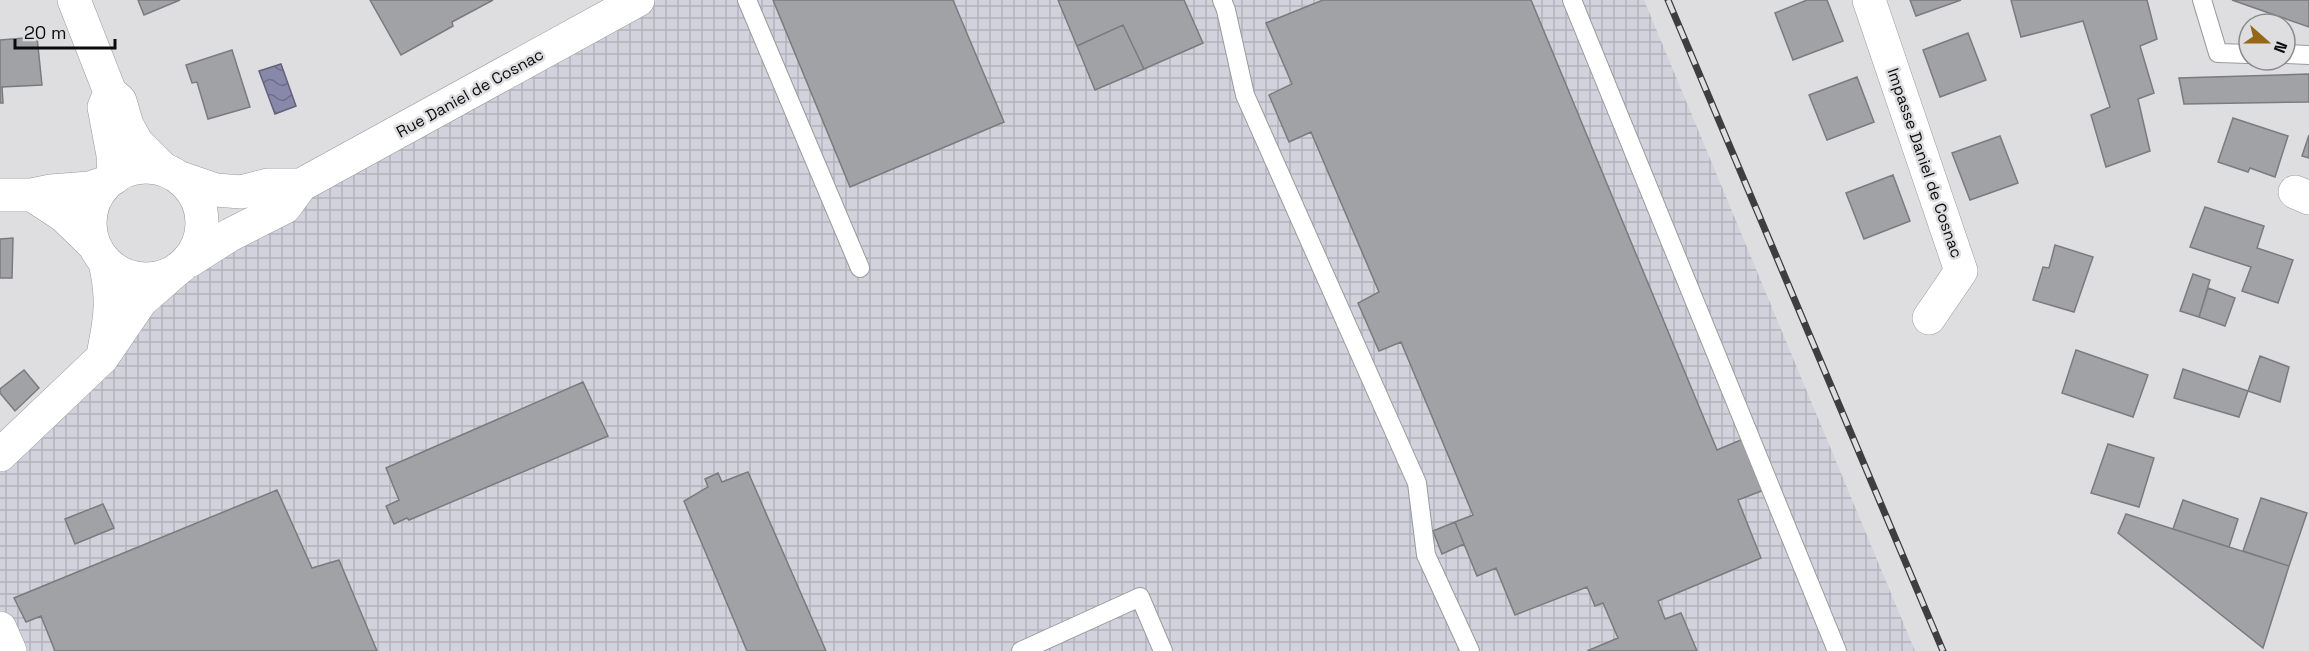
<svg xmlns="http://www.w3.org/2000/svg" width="2309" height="651" viewBox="0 0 2309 651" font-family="'Space Grotesk',sans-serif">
	<defs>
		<pattern id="industrial-grid" width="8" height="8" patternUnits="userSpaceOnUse" patternTransform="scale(1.5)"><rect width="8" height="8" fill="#d1d2dc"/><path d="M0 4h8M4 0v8" fill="none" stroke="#b2b3bc"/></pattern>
		<pattern id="water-waves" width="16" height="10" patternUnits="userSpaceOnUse" patternTransform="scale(1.5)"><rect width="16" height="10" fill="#88a"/><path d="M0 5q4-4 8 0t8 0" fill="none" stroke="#6d6d89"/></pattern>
	</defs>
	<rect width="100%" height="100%" fill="#dedee1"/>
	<!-- industrial -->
	<path fill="url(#industrial-grid)" d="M 628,0 L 1644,0 L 1915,651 L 0,651 L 0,451 L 178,279 Z"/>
	<!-- water -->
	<path fill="url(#water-waves)" stroke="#62627b" stroke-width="1.5" d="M 281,64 L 296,106 L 275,114 L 259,71 Z"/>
	<!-- building -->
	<path fill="#a1a2a5" stroke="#7b7b7e" stroke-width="1.5" d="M 138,0 L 180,0 L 144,15 Z
		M 370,0 L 493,0 L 452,22 L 453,26 L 401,55 Z
		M 773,0 L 953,0 L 1004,122 L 850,187 Z
		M 1058,0 L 1184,0 L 1203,43 L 1144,69 L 1123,25 L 1077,46 Z
		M 1323,0 L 1531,0 L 1717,450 L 1743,439 L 1764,490 L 1738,500 L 1761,558 L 1658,601 L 1665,619 L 1681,613 L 1697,651 L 1587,651 L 1618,638 L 1603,603 L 1595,606 L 1587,587 L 1515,615 L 1496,568 L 1477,576 L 1455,522 L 1473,515 L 1401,342 L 1379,351 L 1358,303 L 1379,292 L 1311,132 L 1289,142 L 1269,95 L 1292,84 L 1266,23 Z
		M 1807,0 L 1827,0 L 1843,41 L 1793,60 L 1775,13 Z
		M 1910,0 L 1961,0 L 1916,16 Z
		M 2011,0 L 2147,0 L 2157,39 L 2140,46 L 2154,93 L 2138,99 L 2150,151 L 2106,167 L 2091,115 L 2110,107 L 2083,21 L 2021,37 Z
		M 2232,0 L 2309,0 L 2309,27 Z
		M 1123,25 L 1144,69 L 1095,90 L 1077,46 Z
		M 1968,33 L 1986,80 L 1940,97 L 1923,50 Z
		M 37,37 L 42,85 L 2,87 L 3,103 L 0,103 L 0,40 Z
		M 232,50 L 250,107 L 208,119 L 197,82 L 192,83 L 186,65 Z
		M 2309,74 L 2309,102 L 2184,104 L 2179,78 Z
		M 1857,77 L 1874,122 L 1827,140 L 1809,95 Z
		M 2233,118 L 2288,136 L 2275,177 L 2250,168 L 2248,172 L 2218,162 Z
		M 2309,135 L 2309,158 L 2302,156 Z
		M 2000,136 L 2018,183 L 1970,200 L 1952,153 Z
		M 1893,175 L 1910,221 L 1864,239 L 1846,193 Z
		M 2205,207 L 2264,226 L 2257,248 L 2293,260 L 2278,303 L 2242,291 L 2251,267 L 2190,247 Z
		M 13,238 L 12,278 L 0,278 L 0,239 Z
		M 2055,245 L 2093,257 L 2074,312 L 2033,300 L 2043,267 L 2049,268 Z
		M 2193,274 L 2210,280 L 2199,317 L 2180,311 Z
		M 2208,288 L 2235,298 L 2225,326 L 2199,317 Z
		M 2076,350 L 2148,375 L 2133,417 L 2062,393 Z
		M 2260,356 L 2289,367 L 2280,402 L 2248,391 Z
		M 2183,369 L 2248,391 L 2239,417 L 2174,398 Z
		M 24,370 L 39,388 L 15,411 L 0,393 L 0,389 Z
		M 583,382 L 608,436 L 409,520 L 407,518 L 394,524 L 386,506 L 399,500 L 386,468 Z
		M 2108,444 L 2154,458 L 2139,507 L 2091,493 Z
		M 748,472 L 826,651 L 747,651 L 684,501 L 708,487 L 705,479 L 718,473 L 722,482 Z
		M 277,490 L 312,568 L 339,560 L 377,651 L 55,651 L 41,616 L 26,622 L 14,598 Z
		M 2261,498 L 2307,513 L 2289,566 L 2243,551 Z
		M 2183,500 L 2238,519 L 2229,547 L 2173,529 Z
		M 103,504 L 114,528 L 75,544 L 65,519 Z
		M 2126,514 L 2289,566 L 2263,648 L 2118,533 Z
		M 1455,522 L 1464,544 L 1442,554 L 1433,531 Z"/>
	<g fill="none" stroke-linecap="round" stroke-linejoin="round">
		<!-- lane casing -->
		<g stroke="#9a9a9d" stroke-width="20">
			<path id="lane" d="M 747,0 L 860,268
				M 1222,0 L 1226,10 L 1245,95 L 1417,483 L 1426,555 L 1470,651
				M 1572,0 L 1837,651
				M 2202,0 L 2218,53 L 2249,54
				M 2285,54 L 2309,55
				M 1021,651 L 1140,597 L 1163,651"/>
		</g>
		<!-- street casing -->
		<g stroke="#9a9a9d" stroke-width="34">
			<path id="street" d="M 74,0 L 110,92 L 120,101 L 127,125 L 137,143 L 163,169
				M 1869,0 L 1961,271 L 1929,318
				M 107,100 L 104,107 L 113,155 L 114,178
				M 2295,192 L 2309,198
				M 104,350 C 111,316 113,297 105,262
				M 0,455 L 102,358 L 141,301 L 173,273
				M 0,628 L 10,651"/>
		</g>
		<!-- secondary casing -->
		<g stroke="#9a9a9d" stroke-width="34">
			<path id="secondary" d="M90 223a56 56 0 1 1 112 0a56 56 0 1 1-112 0Z
				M 181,178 L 216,190 L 241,192 L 268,185 L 301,185
				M 0,195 L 32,195 L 51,191 L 90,188 L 108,182
				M 32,195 L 64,216 L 95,246
				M 189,261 L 230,235 L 285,207 L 301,185 L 638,0"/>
		</g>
		<!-- lane -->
		<use href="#lane" stroke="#fff" stroke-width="18"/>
		<!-- street -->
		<use href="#street" stroke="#fff" stroke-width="33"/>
		<!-- secondary -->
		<use href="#secondary" stroke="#fff" stroke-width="33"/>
		<!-- rail casing -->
		<g stroke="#3e3e41" stroke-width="7">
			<path id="rail" d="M 1668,0 L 1943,651"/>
		</g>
		<!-- rail -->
		<use href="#rail" stroke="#dedee1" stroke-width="4.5" stroke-dasharray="14" stroke-linecap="butt"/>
	</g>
	<g text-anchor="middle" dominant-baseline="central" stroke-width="5" stroke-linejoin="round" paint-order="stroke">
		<!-- street labels -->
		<g font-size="16" fill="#0b0b0d" stroke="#dedee1">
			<text transform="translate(470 93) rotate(-29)">Rue Daniel de Cosnac</text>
			<text transform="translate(1925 163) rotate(71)">Impasse Daniel de Cosnac</text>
		</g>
	</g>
	<!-- north arrow -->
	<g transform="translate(2267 42) rotate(111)"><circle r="28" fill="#dedee1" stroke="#8a8a8c" stroke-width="1.5"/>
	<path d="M0-4.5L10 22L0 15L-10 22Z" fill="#976718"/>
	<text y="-9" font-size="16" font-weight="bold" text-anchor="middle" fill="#0b0b0d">N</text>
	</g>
	<!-- scale -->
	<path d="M15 39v9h100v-9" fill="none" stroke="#0b0b0d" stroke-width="3"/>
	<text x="24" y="39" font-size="18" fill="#0b0b0d" stroke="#dedee1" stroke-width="4.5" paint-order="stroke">20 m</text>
</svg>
